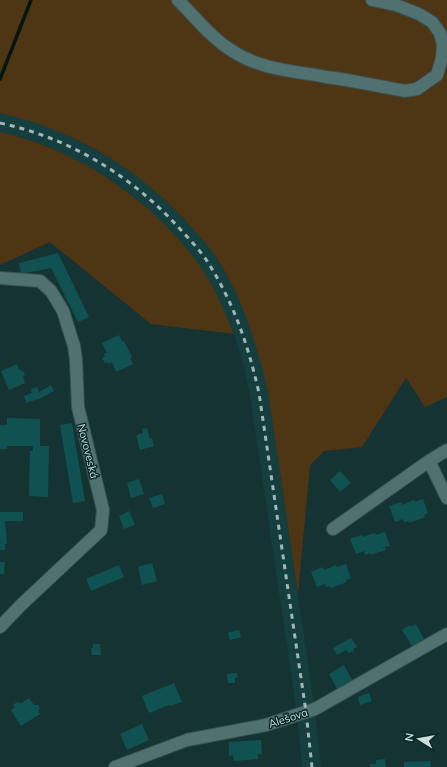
<svg xmlns="http://www.w3.org/2000/svg" width="447" height="767" viewBox="0 0 447 767" font-family="Mulish,sans-serif">
	<rect width="100%" height="100%" fill="#153333"/>
	<!-- built -->
	<path fill="#153f3f" d="M 0,113 L 26,119 L 57,130 L 116,161 L 143,180 L 177,212 L 202,238 L 216,257 L 235,290 L 251,328 L 261,359 L 268,392 L 315,711 L 321,767 L 302,767 L 297,713 L 250,395 L 243,364 L 234,334 L 218,299 L 201,268 L 187,250 L 164,225 L 132,195 L 107,177 L 50,147 L 21,137 L 0,132 Z"/>
	<!-- green -->
	<path fill="#4e3615" d="M 0,0 L 447,0 L 447,397 L 425,407 L 406,378 L 362,447 L 324,451 L 310,465 L 298,594 L 268,392 C 257,345 243,298 216,257 C 208,245 197,234 187,222 C 136,167 74,130 0,113 Z
		M 0,132 C 80,150 152,200 200,266 C 215,287 224,311 234,334 L 151,324 L 50,242 L 0,265 Z"/>
	<g fill="none" stroke-linecap="round" stroke-linejoin="round">
		<!-- stream -->
		<path stroke="#041515" stroke-width="3.5" d="M 0,79 L 31,0"/>
	</g>
	<!-- building -->
	<path fill="#105252" d="M 58,253 L 89,317 L 78,322 L 51,268 L 21,274 L 19,263 Z
		M 119,335 L 122,341 L 124,341 L 132,357 L 130,358 L 133,364 L 116,372 L 112,362 L 109,364 L 108,362 L 105,363 L 102,358 L 105,356 L 104,354 L 107,353 L 102,343 Z
		M 17,364 L 19,370 L 23,371 L 25,375 L 23,377 L 25,383 L 9,390 L 1,371 Z
		M 51,385 L 54,391 L 41,398 L 26,403 L 24,396 L 32,393 L 31,389 L 37,387 L 39,392 Z
		M 7,418 L 40,419 L 40,446 L 49,446 L 48,497 L 29,496 L 30,451 L 33,451 L 33,446 L 7,446 L 7,449 L 0,449 L 0,425 L 7,425 Z
		M 72,423 L 85,501 L 73,503 L 60,425 Z
		M 147,428 L 150,439 L 152,438 L 154,446 L 140,450 L 136,435 L 143,433 L 142,429 Z
		M 340,471 L 351,483 L 340,492 L 330,480 Z
		M 139,479 L 144,494 L 131,498 L 127,483 Z
		M 162,494 L 165,504 L 153,508 L 149,498 Z
		M 423,499 L 428,513 L 424,515 L 425,517 L 409,523 L 408,521 L 404,522 L 403,519 L 395,522 L 389,506 L 401,502 L 402,505 L 414,500 L 415,502 Z
		M 129,511 L 135,525 L 124,529 L 119,516 Z
		M 0,512 L 23,512 L 23,521 L 5,521 L 7,544 L 5,544 L 5,550 L 0,550 Z
		M 385,532 L 390,546 L 385,547 L 386,550 L 370,555 L 370,553 L 365,555 L 364,551 L 356,554 L 350,539 L 362,535 L 363,537 L 375,533 L 376,535 Z
		M 0,562 L 5,562 L 4,574 L 0,574 Z
		M 152,563 L 157,581 L 142,585 L 138,567 Z
		M 346,564 L 351,578 L 346,580 L 347,582 L 331,588 L 331,586 L 326,587 L 325,584 L 317,587 L 311,572 L 323,567 L 324,570 L 336,565 L 337,567 Z
		M 119,565 L 124,577 L 91,591 L 86,579 Z
		M 416,624 L 424,639 L 412,646 L 402,630 L 410,625 L 411,627 Z
		M 239,630 L 241,637 L 230,640 L 228,633 Z
		M 351,638 L 357,647 L 353,649 L 354,651 L 349,653 L 346,650 L 337,655 L 333,648 Z
		M 93,644 L 100,644 L 101,655 L 92,655 L 91,648 L 93,648 Z
		M 344,665 L 352,680 L 337,689 L 329,674 Z
		M 237,673 L 238,677 L 235,678 L 235,683 L 228,683 L 227,674 Z
		M 174,683 L 182,702 L 170,706 L 169,705 L 149,713 L 142,696 Z
		M 369,693 L 372,701 L 360,705 L 358,697 Z
		M 29,698 L 34,705 L 38,705 L 40,708 L 38,712 L 40,714 L 21,726 L 11,710 L 15,707 L 13,705 L 17,702 L 21,703 Z
		M 142,724 L 149,740 L 127,750 L 120,734 Z
		M 261,740 L 262,754 L 258,754 L 258,759 L 234,761 L 233,755 L 229,756 L 229,742 Z
		M 385,759 L 386,767 L 370,767 L 370,764 L 376,764 L 376,760 Z
		M 430,761 L 431,767 L 404,767 L 404,762 Z"/>
	<g fill="none" stroke-linecap="round" stroke-linejoin="round">
		<!-- street casing -->
		<g stroke="#395151" stroke-width="14">
			<path id="street" d="M 0,278 L 40,281 L 51,291 L 63,311 L 74,346 L 76,360 L 78,407 L 103,510 L 101,530 L 21,605 L 0,627
				M 429,461 L 447,498
				M 333,529 L 429,461 L 447,450
				M 115,767 L 187,740 L 266,725 L 315,709 L 447,634"/>
		</g>
		<!-- secondary casing -->
		<g stroke="#395151" stroke-width="14">
			<path id="secondary" d="M 178,0 C 196,18 212,39 234,52 C 262,70 296,71 327,77 C 354,81 379,86 405,91 L 417,89 L 437,75 L 442,58 L 443,45 L 440,33 L 432,22 L 419,14 L 396,5 L 372,0"/>
		</g>
		<!-- street -->
		<use href="#street" stroke="#517070" stroke-width="12"/>
		<!-- secondary -->
		<use href="#secondary" stroke="#517070" stroke-width="12"/>
		<!-- rail -->
		<path stroke="#a3b6b6" stroke-width="3" stroke-dasharray="5 5" stroke-linecap="butt" d="M 0,123 C 70,138 132,176 180,229 C 190,240 201,251 209,264 C 235,306 248,345 259,393 L 306,712 L 312,767"/>
	</g>
	<g text-anchor="middle" dominant-baseline="central" stroke-width="3" stroke-linejoin="round" paint-order="stroke">
		<!-- street labels -->
		<g font-size="11" fill="#cddddd" stroke="#0a2929">
			<text transform="translate(88 451) rotate(76)">Novoveská</text>
			<text transform="translate(288 718) rotate(-18)">Alešova</text>
		</g>
	</g>
	<!-- north arrow -->
	<g transform="translate(419 739) rotate(281)" stroke="#0a2929" stroke-width="3" paint-order="stroke">
	<path d="M0-3L7 15L0 10L-7 15Z" fill="#cddddd"/>
	<text y="-6" font-size="11" font-weight="bold" text-anchor="middle" fill="#cddddd">N</text>
	</g>
</svg>
